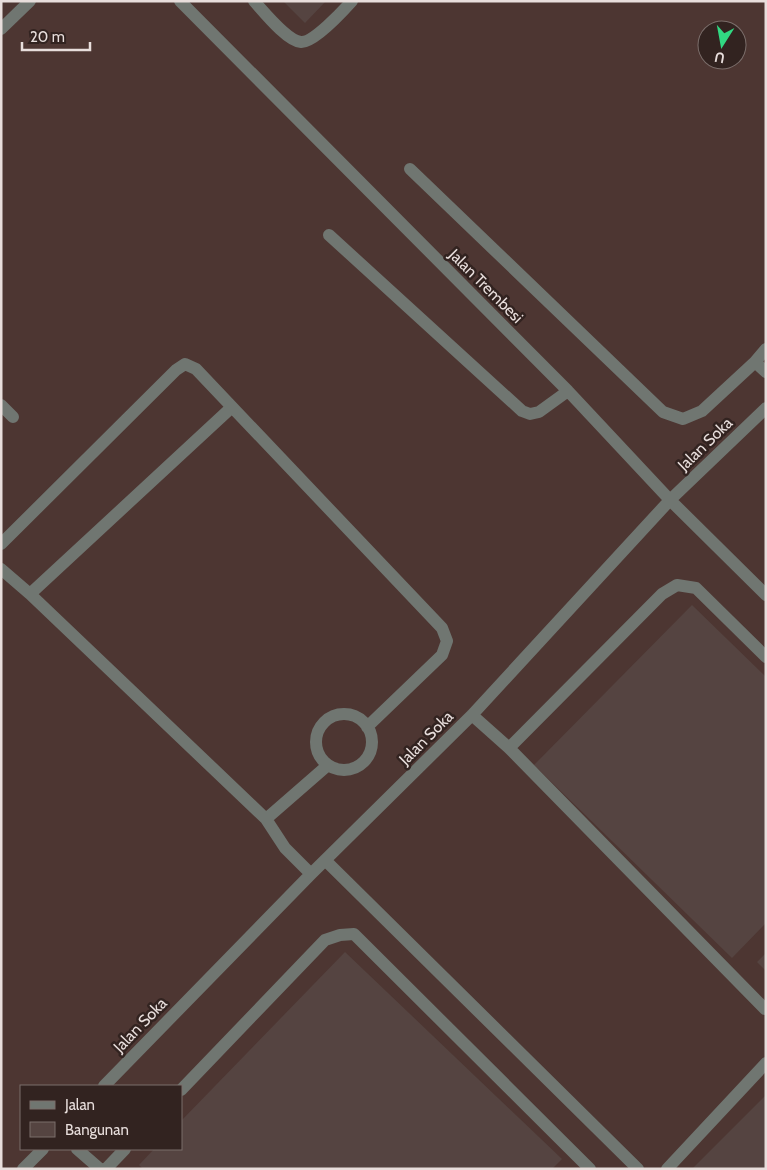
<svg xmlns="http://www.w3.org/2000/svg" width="767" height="1170" viewBox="0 0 767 1170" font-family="Cabin,sans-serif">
	<rect width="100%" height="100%" fill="#3d2d2a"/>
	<!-- built -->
	<path fill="#4d3632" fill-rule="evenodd" d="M 1,1 L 766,1 L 766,1169 L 1,1169 ZM 707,30 L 737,30 L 737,60 L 707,60 ZM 21,1086 L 181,1086 L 181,1149 L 21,1149 Z"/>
	<!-- building -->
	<path fill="#554441" d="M 283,1 L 326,1 L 305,23 Z
		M 692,605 L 766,677 L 766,923 L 732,958 L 534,765 Z
		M 345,952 L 562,1159 L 552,1169 L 143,1169 L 139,1165 L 154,1149 L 181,1149 L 181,1121 Z
		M 766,953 L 766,971 L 757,962 Z
		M 766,1095 L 766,1169 L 692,1169 Z"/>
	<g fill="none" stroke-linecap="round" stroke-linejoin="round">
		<!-- minor -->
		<path stroke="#707671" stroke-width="12" d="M 180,1 L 568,391 L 670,500 L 766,595
			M 254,1 C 264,12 287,41 301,42 C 313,43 343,11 352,1
			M 1,29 L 30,1
			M 410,169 L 663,412 L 683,419 L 702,411 L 755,362
			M 329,235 L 522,411 L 530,414 L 539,412 L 568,391
			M 766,349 L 755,362 L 766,372
			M 1,405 L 13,417
			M 1,544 L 176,370 L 185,364 L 196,369 L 442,628 L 447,641 L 442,655 L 367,727
			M 1,569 L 30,594 L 266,819 L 285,848 L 311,874
			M 30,594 L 232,407
			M316 742a28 28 0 1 1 56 0a28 28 0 1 1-56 0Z
			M 472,715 L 509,748 L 765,1009
			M 509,748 L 662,594 L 677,585 L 696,588 L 766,657
			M 266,819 L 328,765
			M 325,860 L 638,1169
			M 104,1086 L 311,874 L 472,715 L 670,500 L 766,408
			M 181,1090 L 325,940 L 340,935 L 354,934 L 590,1169
			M 77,1149 L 100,1169
			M 23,1169 L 43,1149
			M 106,1169 L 125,1149
			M 667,1169 L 766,1063"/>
	</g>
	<g text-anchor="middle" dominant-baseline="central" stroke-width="5" stroke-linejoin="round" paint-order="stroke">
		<!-- street labels -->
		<g font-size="16" fill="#e8dedc" stroke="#322320">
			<text transform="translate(486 286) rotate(45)">Jalan Trembesi</text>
			<text transform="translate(705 444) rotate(-44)">Jalan Soka</text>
			<text transform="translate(426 738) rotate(-45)">Jalan Soka</text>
			<text transform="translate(140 1025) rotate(-46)">Jalan Soka</text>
		</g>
	</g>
	<!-- border -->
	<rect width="767" height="1170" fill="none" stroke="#e8dedc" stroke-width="5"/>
	<!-- legend -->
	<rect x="20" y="1085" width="162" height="65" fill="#322320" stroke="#7b6e6b"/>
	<rect x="30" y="1101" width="25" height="8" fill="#707671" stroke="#7b6e6b"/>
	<text x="65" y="1110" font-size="15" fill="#e8dedc">Jalan</text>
	<rect x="30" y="1122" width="25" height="15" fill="#554441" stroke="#7b6e6b"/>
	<text x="65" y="1135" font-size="15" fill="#e8dedc">Bangunan</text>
	<!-- north arrow -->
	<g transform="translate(722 45) rotate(191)"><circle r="24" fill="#322320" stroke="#7b6e6b"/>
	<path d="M0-4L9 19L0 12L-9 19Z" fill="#31d882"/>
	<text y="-8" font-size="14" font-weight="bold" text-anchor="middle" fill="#e8dedc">U</text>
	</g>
	<!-- scale -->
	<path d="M22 42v8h68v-8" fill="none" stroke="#e8dedc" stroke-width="2.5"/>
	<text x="30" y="42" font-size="15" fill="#e8dedc" stroke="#322320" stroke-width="4" paint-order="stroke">20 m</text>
</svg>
